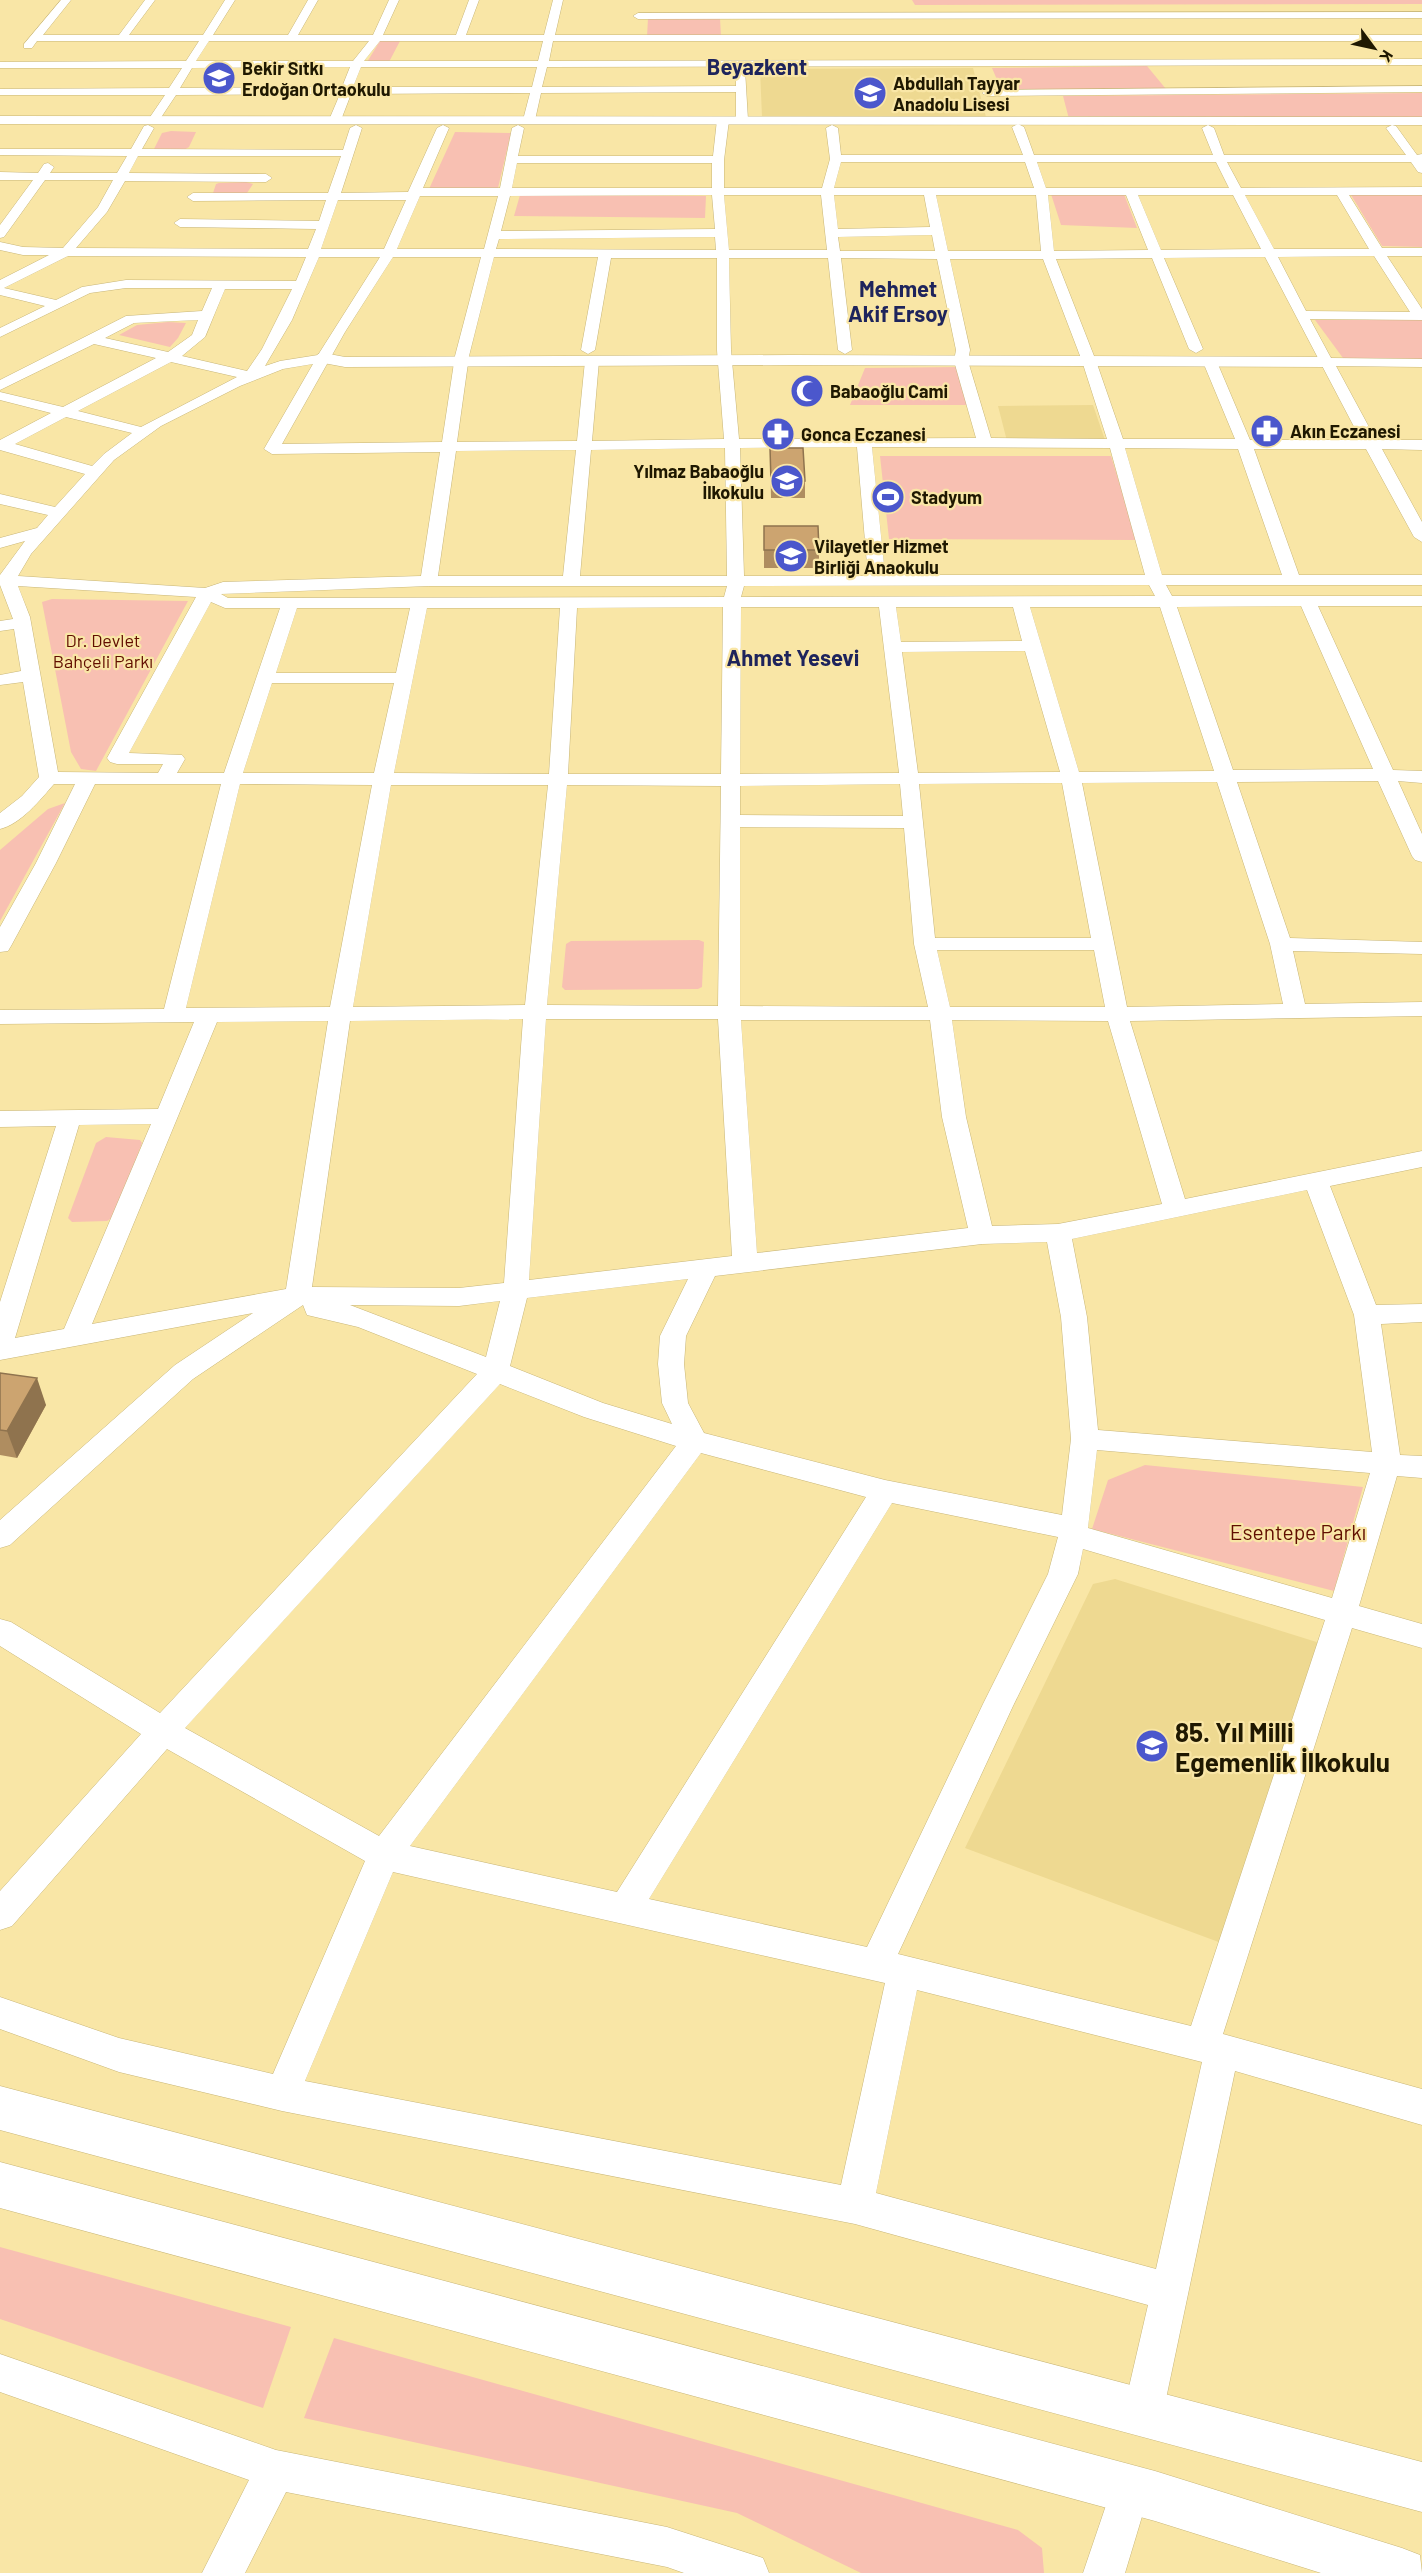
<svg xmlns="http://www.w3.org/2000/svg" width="1422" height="2573" viewBox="0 0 1422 2573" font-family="Barlow,sans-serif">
	<rect width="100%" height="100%" fill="#f9e6a6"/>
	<!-- built -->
	<path fill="#eed991" d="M 973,68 L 986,117 L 762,117 L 760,69 Z
		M 1093,405 L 1105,440 L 1007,441 L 998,406 Z
		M 1115,1579 L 1323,1644 L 1224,1944 L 965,1848 L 1093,1584 Z"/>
	<!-- green -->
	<path fill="#f8c0b2" d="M 912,0 L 1422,0 L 1422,4 L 915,5 Z
		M 648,18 L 720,18 L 721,37 L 647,37 Z
		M 380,41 L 400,41 L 389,62 L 367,62 Z
		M 1147,66 L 1166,89 L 1001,89 L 992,68 Z
		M 1422,93 L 1422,117 L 1069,119 L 1063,96 Z
		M 171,131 L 196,132 L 189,147 L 184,150 L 154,149 L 162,133 Z
		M 455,132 L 511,133 L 498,188 L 429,189 Z
		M 246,182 L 253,184 L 247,193 L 213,193 L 216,184 L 219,183 Z
		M 1051,194 L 1124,194 L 1137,228 L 1061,225 Z
		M 520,195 L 706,196 L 705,218 L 514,216 Z
		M 1351,195 L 1422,195 L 1422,247 L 1382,246 Z
		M 1315,320 L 1422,320 L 1422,359 L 1343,358 Z
		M 168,322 L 186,323 L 178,338 L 170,347 L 119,335 L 137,325 Z
		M 958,367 L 967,405 L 850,405 L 865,368 Z
		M 880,456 L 1111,456 L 1137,540 L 889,539 Z
		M 52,599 L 188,601 L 96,771 L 81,769 L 71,752 L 42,602 Z
		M 65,803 L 0,921 L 0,850 L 48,809 Z
		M 699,940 L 704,942 L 702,987 L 698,989 L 565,990 L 562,987 L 566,944 L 571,941 Z
		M 106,1137 L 140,1140 L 142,1143 L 115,1216 L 107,1221 L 72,1222 L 68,1218 L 96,1143 Z
		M 1145,1465 L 1363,1487 L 1334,1591 L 1092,1529 L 1108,1480 Z
		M 0,2247 L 291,2327 L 263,2408 L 0,2319 Z
		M 334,2338 L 1018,2530 L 1042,2548 L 1044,2573 L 861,2573 L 737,2513 L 304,2418 Z"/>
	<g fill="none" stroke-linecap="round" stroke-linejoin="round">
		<!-- minor casing -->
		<g stroke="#c8b678" stroke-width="1">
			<path id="minor" d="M 61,0 L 71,0 L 43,35 L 119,35 L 145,0 L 155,0 L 129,35 L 203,35 L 225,0 L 235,0 L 213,35 L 288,35 L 308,0 L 318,0 L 298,35 L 373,35 L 389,0 L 399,0 L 383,35 L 456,35 L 469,0 L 479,0 L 466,35 L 544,35 L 553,0 L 563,0 L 555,35 L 1422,35 L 1422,41 L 553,41 L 549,61 L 1422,59 L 1422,65 L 547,67 L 542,87 L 736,86 L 736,72 L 741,69 L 745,70 L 748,120 L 742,123 L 736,120 L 736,92 L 541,93 L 535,120 L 529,123 L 523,120 L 530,93 L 351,94 L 341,120 L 335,123 L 329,120 L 340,94 L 176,95 L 158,122 L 154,123 L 148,120 L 165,95 L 0,95 L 0,89 L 169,88 L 182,68 L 0,68 L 0,62 L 186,61 L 199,41 L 37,41 L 32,48 L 24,48 L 24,44 ZM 209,41 L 369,41 L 353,61 L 196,61 ZM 380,41 L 543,41 L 538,61 L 364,61 ZM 350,67 L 342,87 L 180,88 L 192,68 ZM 361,67 L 537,67 L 532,87 L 353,87 Z
				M 1422,12 L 1422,18 L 638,19 L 633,16 L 638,13 Z
				M 1422,86 L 1422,92 L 987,96 L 982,93 L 987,90 Z
				M 723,117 L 729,120 L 724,160 L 724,188 L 822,188 L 830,159 L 826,128 L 832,125 L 838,128 L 841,155 L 1023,155 L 1012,127 L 1018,124 L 1024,127 L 1034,155 L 1213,155 L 1202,128 L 1208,125 L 1214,128 L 1224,155 L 1406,155 L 1386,128 L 1392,125 L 1396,126 L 1417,155 L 1422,154 L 1422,173 L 1418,172 L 1411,162 L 1227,162 L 1241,188 L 1422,187 L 1422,195 L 1349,195 L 1382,248 L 1422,248 L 1422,256 L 1387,256 L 1422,309 L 1422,320 L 1310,319 L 1331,358 L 1422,359 L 1422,367 L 1336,366 L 1376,440 L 1422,440 L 1422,450 L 1382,449 L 1422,522 L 1422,542 L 1414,537 L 1366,449 L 1254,449 L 1299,575 L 1422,575 L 1422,585 L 1166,585 L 1172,596 L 1422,596 L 1422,606 L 1318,606 L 1393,770 L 1422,771 L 1422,783 L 1398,781 L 1422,834 L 1422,862 L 1415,860 L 1412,856 L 1378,781 L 1237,782 L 1290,938 L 1422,942 L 1422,954 L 1293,951 L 1305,1004 L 1422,1002 L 1422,1016 L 1130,1021 L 1185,1199 L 1422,1151 L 1422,1167 L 1330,1186 L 1376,1305 L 1422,1304 L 1422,1322 L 1381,1324 L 1400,1455 L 1422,1456 L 1422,1478 L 1397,1476 L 1359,1606 L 1422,1624 L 1422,1648 L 1352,1628 L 1223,2034 L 1422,2089 L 1422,2125 L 1235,2071 L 1163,2413 L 1157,2427 L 1143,2433 L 1129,2427 L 1123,2413 L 1148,2305 L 855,2224 L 282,2111 L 119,2072 L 0,2029 L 0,1997 L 119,2038 L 273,2074 L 365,1861 L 167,1749 L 12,1926 L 0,1930 L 0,1891 L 141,1734 L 0,1646 L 0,1619 L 11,1622 L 160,1713 L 477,1374 L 358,1327 L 307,1315 L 303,1305 L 193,1379 L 10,1545 L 0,1548 L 0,1520 L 175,1365 L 253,1313 L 0,1360 L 0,1302 L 56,1126 L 0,1127 L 0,1111 L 158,1109 L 194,1022 L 0,1024 L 0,1010 L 164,1009 L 221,784 L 95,784 L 56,863 L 11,946 L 8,951 L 0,952 L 0,927 L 36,863 L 75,784 L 54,784 C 40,800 21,824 0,829 L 0,813 L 22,796 L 39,777 L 23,682 L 0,685 L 0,675 L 21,671 L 14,629 L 0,631 L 0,621 L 13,619 L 0,585 L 0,575 L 25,541 L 0,548 L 0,538 L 37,528 L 48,515 L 0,504 L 0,494 L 55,507 L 85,474 L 0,450 L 0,440 L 51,413 L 0,400 L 0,392 L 63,407 L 156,358 L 94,344 L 0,390 L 0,380 L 126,316 L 202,311 L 212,288 L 126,288 L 90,293 L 0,337 L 0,328 L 45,306 L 0,295 L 0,280 L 49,255 L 23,255 L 0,250 L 0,242 L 23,247 L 63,248 L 98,207 L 113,180 L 45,180 L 4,237 L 0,238 L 0,225 L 33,180 L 0,180 L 0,172 L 38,173 L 44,164 L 48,163 L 54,167 L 50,173 L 117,173 L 127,156 L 0,155 L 0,149 L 131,149 L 144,126 L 148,125 L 154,128 L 142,149 L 343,150 L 350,128 L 356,125 L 362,128 L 341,193 L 408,192 L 437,128 L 443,125 L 449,128 L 423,188 L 500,188 L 512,128 L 518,125 L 524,128 L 518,156 L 713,156 L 717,120 ZM 138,156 L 341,156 L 328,193 L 193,193 L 187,197 L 193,201 L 326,200 L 319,221 L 180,219 L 174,223 L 180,227 L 316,229 L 308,249 L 76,248 L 107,212 L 125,181 L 266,182 L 272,178 L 266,174 L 129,173 ZM 841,162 L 1025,162 L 1034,188 L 834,188 ZM 1037,162 L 1216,162 L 1229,188 L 1046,188 ZM 517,163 L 712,163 L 712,188 L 512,188 ZM 712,195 L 715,229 L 501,231 L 510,196 ZM 724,195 L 821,195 L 827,250 L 729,250 ZM 834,195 L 924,195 L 930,227 L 838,229 ZM 936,195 L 1036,195 L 1041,251 L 948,251 ZM 1048,195 L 1126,195 L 1148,250 L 1054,251 ZM 1138,195 L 1233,195 L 1261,249 L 1161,250 ZM 1245,195 L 1337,195 L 1369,249 L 1274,249 ZM 420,196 L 498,196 L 484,249 L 397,249 ZM 338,200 L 406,200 L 384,249 L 321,249 ZM 932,235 L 935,251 L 840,251 L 838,237 ZM 715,237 L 716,250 L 496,249 L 499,239 ZM 68,256 L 306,257 L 296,281 L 126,280 L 82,287 L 56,300 L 4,288 ZM 1374,256 L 1410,312 L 1306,311 L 1278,257 ZM 319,257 L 380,257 L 318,355 L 280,361 L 265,366 L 292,320 ZM 393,257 L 481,257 L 455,356 L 442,442 L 282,444 L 345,332 ZM 494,257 L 598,257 L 581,350 L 588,354 L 595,350 L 611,258 L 717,258 L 717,350 L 724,439 L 592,441 L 599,361 L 592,357 L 585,361 L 577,441 L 457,442 L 469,356 ZM 1265,257 L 1361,440 L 1250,440 L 1217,362 L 1210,358 L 1203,362 L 1235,439 L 1123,439 L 1096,361 L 1056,259 L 1152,258 L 1189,349 L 1196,353 L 1203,349 L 1164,258 ZM 729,258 L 828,258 L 838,350 L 845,354 L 852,350 L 841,258 L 937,259 L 956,350 L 954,361 L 976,438 L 739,439 L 731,350 ZM 950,259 L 1043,259 L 1082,361 L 1107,439 L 991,438 L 968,361 L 970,350 ZM 225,289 L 292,289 L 262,349 L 247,371 L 182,356 L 205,337 ZM 198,320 L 192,335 L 168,352 L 105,338 L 134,323 ZM 171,362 L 237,377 L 141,427 L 78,411 ZM 313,364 L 264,449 L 272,454 L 440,452 L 421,576 L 223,582 L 205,588 L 18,576 L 31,554 L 114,460 L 161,426 L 240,386 L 283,369 ZM 66,417 L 132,433 L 104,454 L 92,466 L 15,444 ZM 857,447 L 868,576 L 744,576 L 740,448 ZM 872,447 L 1110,448 L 1145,575 L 885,575 ZM 725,448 L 727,576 L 580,576 L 591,450 ZM 1125,448 L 1238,449 L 1282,575 L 1162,575 ZM 576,450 L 563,576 L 438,576 L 456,451 ZM 1149,585 L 1155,596 L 741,597 L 744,586 ZM 18,586 L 196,597 L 107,758 L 110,762 L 117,764 L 163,764 L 158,773 L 58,772 L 30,617 ZM 429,586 L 727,586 L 724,597 L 228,598 L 221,594 ZM 211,602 L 225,608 L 280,608 L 224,773 L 177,773 L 185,759 L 182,755 L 129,753 ZM 1301,606 L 1373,769 L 1233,770 L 1177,607 ZM 723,607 L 721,774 L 568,774 L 577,608 ZM 741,607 L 879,607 L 899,773 L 740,774 ZM 896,607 L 1013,607 L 1022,641 L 901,642 ZM 1030,607 L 1160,607 L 1214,771 L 1079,772 ZM 297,608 L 410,608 L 396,673 L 276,673 ZM 427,608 L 560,608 L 549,774 L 394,773 ZM 1025,651 L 1060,772 L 918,773 L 902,652 ZM 272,683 L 394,683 L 374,773 L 243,773 ZM 1217,782 L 1270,944 L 1283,1004 L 1127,1007 L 1082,783 ZM 1062,783 L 1091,938 L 935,938 L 919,784 ZM 240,784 L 372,785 L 330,1007 L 186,1008 ZM 900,784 L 903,816 L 740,815 L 740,786 ZM 391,785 L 548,785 L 525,1005 L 353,1007 ZM 567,785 L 721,786 L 718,1006 L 547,1005 ZM 740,827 L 904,828 L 914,944 L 928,1007 L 740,1006 ZM 937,950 L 1094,950 L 1105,1007 L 950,1007 ZM 523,1019 L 504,1283 L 459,1288 L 312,1287 L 350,1021 ZM 546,1019 L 718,1019 L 732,1256 L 529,1280 ZM 741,1020 L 930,1020 L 942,1117 L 968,1228 L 757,1253 ZM 952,1020 L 1108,1021 L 1162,1204 L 1058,1224 L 992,1226 L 966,1117 ZM 328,1021 L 286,1289 L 92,1324 L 217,1022 ZM 151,1124 L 64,1329 L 15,1338 L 79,1125 ZM 1307,1190 L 1354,1315 L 1372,1452 L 1098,1430 L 1087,1317 L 1072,1239 ZM 1047,1242 L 1061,1317 L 1071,1439 L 1062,1515 L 885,1480 L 704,1433 L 688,1403 L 684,1364 L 686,1336 L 715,1276 L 982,1244 ZM 688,1279 L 660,1336 L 658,1364 L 662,1403 L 672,1424 L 603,1403 L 510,1366 L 527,1298 ZM 500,1301 L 486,1357 L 350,1305 L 459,1306 ZM 500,1384 L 584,1417 L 676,1446 L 379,1836 L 185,1728 ZM 1097,1450 L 1370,1473 L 1332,1598 L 1088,1528 ZM 701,1453 L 866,1497 L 617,1892 L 410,1846 ZM 892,1503 L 1058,1537 L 1048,1574 L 983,1704 L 867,1947 L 649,1899 ZM 1083,1549 L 1325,1620 L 1191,2026 L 898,1954 L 1013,1706 L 1078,1574 ZM 393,1872 L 885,1983 L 841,2185 L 305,2081 ZM 917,1990 L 1202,2062 L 1156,2269 L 876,2193 Z
				M 0,2354 L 276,2450 L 667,2527 L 763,2558 L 769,2573 L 684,2573 L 667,2567 L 286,2492 L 245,2573 L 202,2573 L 249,2480 L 0,2392 Z
				M 1130,2470 L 1144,2476 L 1150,2490 L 1125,2573 L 1083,2573 L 1116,2476 Z"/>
		</g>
		<!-- tertiary casing -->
		<g stroke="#c8b678" stroke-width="1">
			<path id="tertiary" d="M 0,116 L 1422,117 L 1422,125 L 0,124 Z
				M 324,353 L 345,357 L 791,355 L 1326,357 L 1332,358 L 1335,362 L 1332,366 L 1326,367 L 791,365 L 345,367 L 318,362 L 315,358 L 318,354 Z
				M 0,2086 L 1422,2462 L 1422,2512 L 0,2130 Z
				M 0,2162 L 1155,2471 L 1402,2548 L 1420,2555 L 1422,2573 L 1321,2573 L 1155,2521 L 0,2208 Z"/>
		</g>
		<!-- minor -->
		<use href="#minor" fill="#fff" fill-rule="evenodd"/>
		<!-- tertiary -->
		<use href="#tertiary" fill="#fff" fill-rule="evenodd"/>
	</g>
	<!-- wall -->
	<path fill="#af8d60" d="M 770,448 L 805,481 L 805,498 L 771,498 Z
		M 764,526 L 819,550 L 819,568 L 764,568 Z
		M 0,1373 L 46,1405 L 17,1458 L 0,1455 Z"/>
	<!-- shaded-wall -->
	<path fill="#8f734e" d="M 37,1378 L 46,1405 L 17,1458 L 7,1431 Z"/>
	<!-- building -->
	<path fill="#cca470" stroke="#8f734e" stroke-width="1.5" d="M 770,448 L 803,448 L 805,481 L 771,481 Z
		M 764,526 L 818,526 L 819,550 L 764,550 Z
		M 0,1373 L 37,1378 L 7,1431 L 0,1430 Z"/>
	<!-- icons -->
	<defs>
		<g id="school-disc" transform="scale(1.725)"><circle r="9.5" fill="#4b57cc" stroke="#f9e6a6"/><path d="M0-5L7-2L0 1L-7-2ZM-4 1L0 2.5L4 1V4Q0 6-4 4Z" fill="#fff"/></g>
		<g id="mosque-disc" transform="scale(1.725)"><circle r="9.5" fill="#4b57cc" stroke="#f9e6a6"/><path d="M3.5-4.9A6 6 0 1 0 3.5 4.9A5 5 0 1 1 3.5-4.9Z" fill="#fff"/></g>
		<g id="pharmacy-disc" transform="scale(1.725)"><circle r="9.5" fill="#4b57cc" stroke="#f9e6a6"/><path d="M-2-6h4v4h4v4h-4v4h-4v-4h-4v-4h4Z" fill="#fff"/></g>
		<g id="stadium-disc" transform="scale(1.725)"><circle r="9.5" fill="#4b57cc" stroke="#f9e6a6"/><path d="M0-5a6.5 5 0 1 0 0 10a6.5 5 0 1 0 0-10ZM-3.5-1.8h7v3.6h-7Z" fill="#fff"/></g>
	</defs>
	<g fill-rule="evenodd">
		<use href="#school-disc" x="219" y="78"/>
		<use href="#school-disc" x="870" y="93"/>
		<use href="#mosque-disc" x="807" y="391"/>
		<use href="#pharmacy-disc" x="1267" y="431"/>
		<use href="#pharmacy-disc" x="778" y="434"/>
		<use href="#school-disc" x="787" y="481"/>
		<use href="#stadium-disc" x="888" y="497"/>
		<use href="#school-disc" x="791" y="556"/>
		<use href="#school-disc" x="1152" y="1746"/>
	</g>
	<g text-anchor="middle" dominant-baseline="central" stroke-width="4.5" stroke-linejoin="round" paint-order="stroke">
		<!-- far-poi labels -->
		<g font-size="18" font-weight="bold" fill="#1f1801" stroke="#f9e6a6" text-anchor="start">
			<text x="242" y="68">Bekir Sıtkı<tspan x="242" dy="21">Erdoğan Ortaokulu</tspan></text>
			<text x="893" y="83">Abdullah Tayyar<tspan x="893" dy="21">Anadolu Lisesi</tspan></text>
			<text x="830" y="391">Babaoğlu Cami</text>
			<text x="1290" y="431">Akın Eczanesi</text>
			<text x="801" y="434">Gonca Eczanesi</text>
			<text x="764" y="471" text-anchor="end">Yılmaz Babaoğlu<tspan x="764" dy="21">İlkokulu</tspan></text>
			<text x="911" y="497">Stadyum</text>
			<text x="814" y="546">Vilayetler Hizmet<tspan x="814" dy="21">Birliği Anaokulu</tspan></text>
		</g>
		<!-- far-park labels -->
		<g font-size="18" fill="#610e00" stroke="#f9e6a6">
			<text x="103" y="640">Dr. Devlet<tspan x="103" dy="21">Bahçeli Parkı</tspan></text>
		</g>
		<!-- park labels -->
		<g font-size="21" fill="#610e00" stroke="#f9e6a6">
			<text x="1298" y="1531">Esentepe Parkı</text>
		</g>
		<!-- far-district labels -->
		<g font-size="22" font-weight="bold" fill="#1e245c" stroke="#f9e6a6">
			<text x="757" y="66">Beyazkent</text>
			<text x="898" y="288">Mehmet<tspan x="898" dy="25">Akif Ersoy</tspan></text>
			<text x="793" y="657">Ahmet Yesevi</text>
		</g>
		<!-- near-poi labels -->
		<g font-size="26" font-weight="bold" fill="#1f1801" stroke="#f9e6a6" text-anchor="start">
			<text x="1175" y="1731">85. Yıl Milli<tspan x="1175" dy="30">Egemenlik İlkokulu</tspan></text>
		</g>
	</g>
	<!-- north arrow -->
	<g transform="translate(1374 48) rotate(123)" stroke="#f9e6a6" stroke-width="4.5" paint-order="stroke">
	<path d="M0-4.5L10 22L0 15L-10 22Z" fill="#1f1801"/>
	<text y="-9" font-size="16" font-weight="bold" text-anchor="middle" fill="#1f1801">K</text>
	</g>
</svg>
